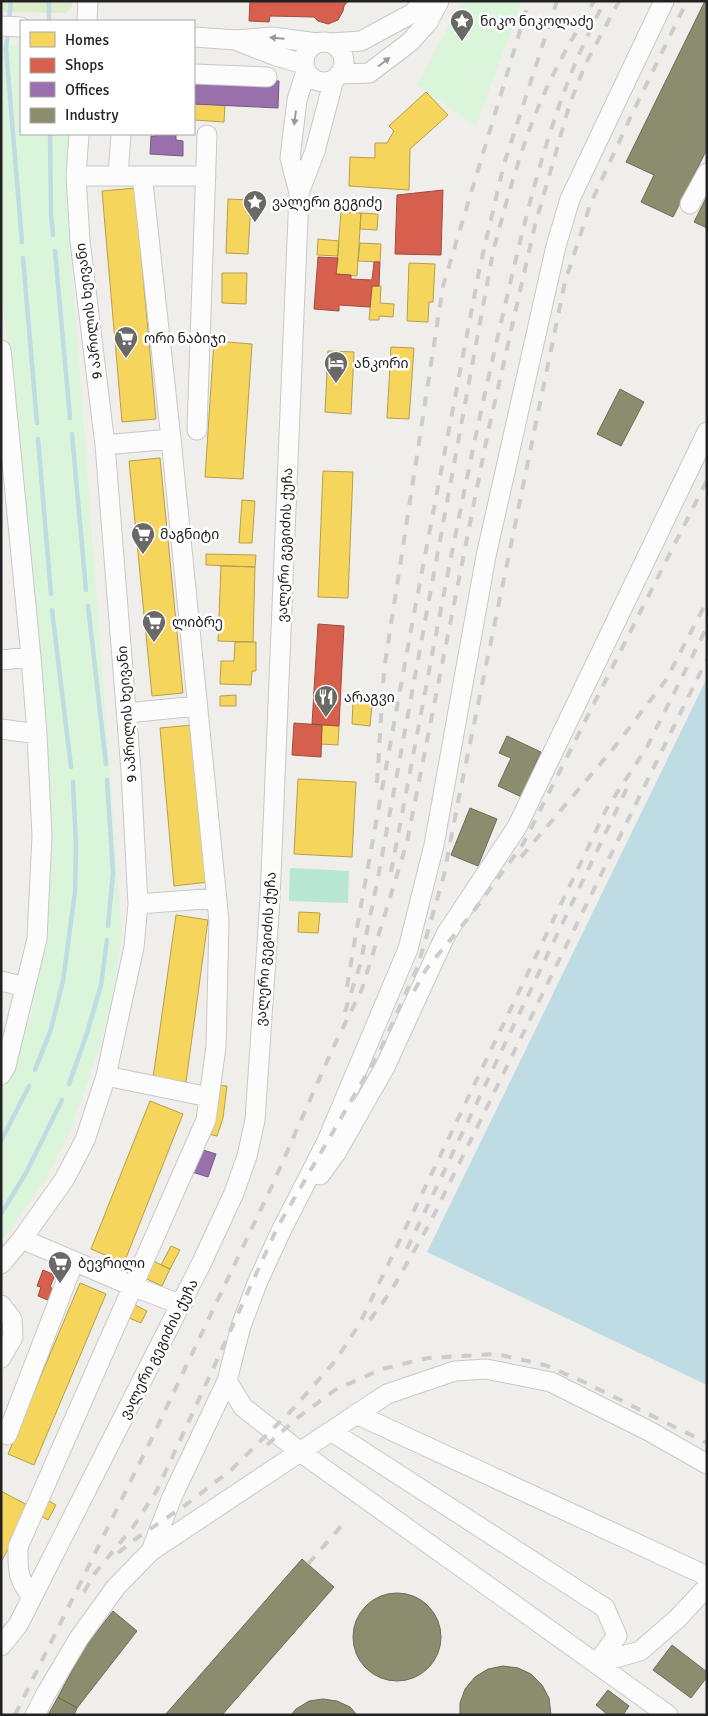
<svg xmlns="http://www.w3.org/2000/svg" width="708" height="1716" viewBox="0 0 708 1716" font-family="Signika,'Noto Sans Georgian',sans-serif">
	<rect width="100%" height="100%" fill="#f0eeeb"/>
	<!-- grass -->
	<path fill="#ddeccb" d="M 1,1 L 72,1 L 72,6 L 66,13 L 5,12 L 1,7 Z"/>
	<!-- park -->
	<path fill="#daf5da" d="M 462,1 L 522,1 L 476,126 L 417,85 Z
		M 1,45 L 21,45 L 21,134 L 68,134 L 67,203 L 122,935 L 112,1001 L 99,1049 L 68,1136 L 47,1178 L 1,1242 L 1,1091 L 8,1079 L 32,1013 L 44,943 L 20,450 L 1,288 Z"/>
	<!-- pitch -->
	<path fill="#b7e6d2" d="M 290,868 L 349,871 L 348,903 L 289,901 Z"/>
	<!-- water -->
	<path fill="#bfdbe3" d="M 707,678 L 707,1385 L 427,1252 Z"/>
	<!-- homes -->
	<path fill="#f6d55c" stroke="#b69f4b" d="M 426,92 L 448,115 L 410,149 L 409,190 L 349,186 L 350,157 L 375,158 L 375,143 L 387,143 L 394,131 L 389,126 Z
		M 194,104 L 225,105 L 224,122 L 194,120 Z
		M 135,188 L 156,419 L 122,422 L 102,191 Z
		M 228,199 L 251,200 L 248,254 L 226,253 Z
		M 341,212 L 361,213 L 357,276 L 336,274 Z
		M 361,213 L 378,214 L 377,230 L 360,229 Z
		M 318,239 L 339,241 L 338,256 L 317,255 Z
		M 360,243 L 381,244 L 380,262 L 358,261 Z
		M 409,263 L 435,264 L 433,302 L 429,302 L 428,322 L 407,321 Z
		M 222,273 L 247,273 L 246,304 L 222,303 Z
		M 372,286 L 381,286 L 380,303 L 394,304 L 393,317 L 379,316 L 379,320 L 369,320 Z
		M 214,341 L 252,344 L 243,479 L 205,477 Z
		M 391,347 L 414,348 L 409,419 L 387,418 Z
		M 328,351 L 354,352 L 351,414 L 325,412 Z
		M 160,458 L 183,693 L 152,696 L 129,461 Z
		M 323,471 L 353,472 L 348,598 L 318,597 Z
		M 242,500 L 255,501 L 252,543 L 239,543 Z
		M 206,554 L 256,555 L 255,567 L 206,565 Z
		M 221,566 L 255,567 L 253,642 L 218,641 Z
		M 235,642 L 256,642 L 256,671 L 252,671 L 251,685 L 220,684 L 221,661 L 234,661 Z
		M 236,695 L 236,706 L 220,706 L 220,696 Z
		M 353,702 L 372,704 L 370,726 L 352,724 Z
		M 193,725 L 208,882 L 174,886 L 160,728 Z
		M 322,725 L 339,726 L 338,745 L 321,744 Z
		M 298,779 L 356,782 L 352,857 L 294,854 Z
		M 299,912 L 320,913 L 318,933 L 298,932 Z
		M 176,915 L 208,920 L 186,1082 L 153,1078 Z
		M 214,1085 L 227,1086 L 223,1118 L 217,1136 L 204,1133 Z
		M 150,1101 L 183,1114 L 124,1263 L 91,1249 Z
		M 171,1246 L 180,1250 L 170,1269 L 161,1265 Z
		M 149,1259 L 170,1269 L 162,1286 L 141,1276 Z
		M 80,1283 L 106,1294 L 34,1465 L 8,1454 Z
		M 135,1305 L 147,1311 L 141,1323 L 129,1318 Z
		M 1,1491 L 31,1507 L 1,1562 Z
		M 42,1497 L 56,1505 L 48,1520 L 34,1512 Z"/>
	<!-- shops -->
	<path fill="#d6604d" stroke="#a04d40" d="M 250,1 L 348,1 L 344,6 L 343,11 L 338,20 L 328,24 L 318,21 L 314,17 L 270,16 L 269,22 L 249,21 Z
		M 443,190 L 441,255 L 395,254 L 397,195 Z
		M 318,257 L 338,258 L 336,274 L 351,275 L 351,279 L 372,280 L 374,262 L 380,262 L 379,286 L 372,286 L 370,307 L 339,305 L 339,311 L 314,309 Z
		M 318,624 L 344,626 L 339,726 L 312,724 Z
		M 294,723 L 322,725 L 321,757 L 292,755 Z
		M 43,1270 L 55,1275 L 50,1287 L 53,1289 L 55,1303 L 38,1296 L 41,1287 L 37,1286 Z"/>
	<!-- offices -->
	<path fill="#9970ab" stroke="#755982" d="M 194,76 L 279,81 L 278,108 L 194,104 Z
		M 155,134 L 176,134 L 176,140 L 183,141 L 183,156 L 150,154 L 151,136 L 155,136 Z
		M 200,1149 L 216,1154 L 208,1177 L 192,1172 Z"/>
	<!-- industry -->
	<path fill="#8c8c6e" stroke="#6c6c57" d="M 705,1 L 707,1 L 707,149 L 673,217 L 641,202 L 654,175 L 626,162 Z
		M 707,196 L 707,228 L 694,222 Z
		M 620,389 L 644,402 L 621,446 L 597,434 Z
		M 507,736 L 541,752 L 533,769 L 538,772 L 526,799 L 498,786 L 511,758 L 499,753 Z
		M 470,808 L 497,819 L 478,866 L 451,855 Z
		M 302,1559 L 334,1587 L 222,1715 L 165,1715 Z
		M353 1637a44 44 0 1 1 88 0a44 44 0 1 1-88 0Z
		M 113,1611 L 137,1631 L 77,1708 L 58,1697 L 84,1648 Z
		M 672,1645 L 707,1672 L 707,1677 L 691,1698 L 653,1670 Z
		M 503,1666 L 518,1668 L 531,1674 L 542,1685 L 549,1698 L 551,1715 L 460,1715 L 460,1703 L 465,1689 L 475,1677 L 488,1669 Z
		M 608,1690 L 629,1706 L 623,1715 L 608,1715 L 596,1705 Z
		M 58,1697 L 77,1708 L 74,1715 L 48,1715 Z
		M 323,1699 L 337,1701 L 350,1707 L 357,1715 L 291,1715 L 296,1709 L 309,1701 Z"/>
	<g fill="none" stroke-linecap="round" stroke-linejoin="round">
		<!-- stream -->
		<path stroke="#bfdbe3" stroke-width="4.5" d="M 49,1 L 49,21
			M 9,21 L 11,1
			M 8,31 L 6,49 L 22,242
			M 50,134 L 51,214 L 53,235
			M 55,251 L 70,418
			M 23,258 L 37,423
			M 72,434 L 86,590
			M 38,439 L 51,594
			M 88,606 L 106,764
			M 52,610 L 71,767
			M 107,780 L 113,873 L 108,926
			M 35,1070 L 51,1029 L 63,981 L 75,892 L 76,846 L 73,782
			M 69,1084 L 87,1033 L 101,985 L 107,940
			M 1,1141 L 29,1086
			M 1,1214 L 26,1173 L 62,1100"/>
		<!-- minor casing -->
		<g stroke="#c9c8c7" stroke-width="21">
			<path id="minor" d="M 664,1 L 570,199 L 556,246 L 486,556 L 434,845 L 408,949 L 327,1141 L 282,1229 L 258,1281 L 241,1326 L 227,1381 L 243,1407 L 299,1451 L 668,1715
				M 87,21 L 88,1
				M 1,26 L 21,27
				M 194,37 L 236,40 L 272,37 L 317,43
				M 240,42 L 276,56 L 304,64
				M304 62a20 20 0 1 1 40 0a20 20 0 1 1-40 0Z
				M 331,43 L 361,41 L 413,13 L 423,1
				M 194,74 L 267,77
				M 339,74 L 369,73 L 410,42 L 428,22 L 439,1
				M 76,176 L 139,176 L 143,183 L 171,439 L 105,445
				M 118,176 L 121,134
				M 139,176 L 206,176
				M 299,193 L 315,151 L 334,79
				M 690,204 L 707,173
				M 1,350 L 31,657 L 37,734 L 42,836 L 37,939 L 6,1066 L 1,1075
				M 197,430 L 207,135
				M 1,660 L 31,657
				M 127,713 L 197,706
				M 1,729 L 37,734
				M 138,904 L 217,898
				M 1,981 L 25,987
				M 106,1076 L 209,1097
				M 320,1175 L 336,1153 L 385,1067 L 446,934 L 517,827 L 707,432
				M 22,1239 L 132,1286 L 182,1305
				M 1,1264 L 22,1239 L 64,1180 L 85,1140 L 106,1076 L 134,947 L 138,904 L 131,771 L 105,445 L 80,241 L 76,176 L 79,134
				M 1,1305 L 12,1319 L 13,1337 L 1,1358
				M 356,1414 L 707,1576
				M 331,1431 L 605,1608 L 617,1636 L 597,1663 L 640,1651 L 677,1619 L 707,1587
				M 7,1435 L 74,1261
				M 151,1551 L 172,1497 L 227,1381
				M 32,1597 C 17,1577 18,1572 18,1547 L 206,1120 L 216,1047 L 219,921 L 171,439
				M 1,1646 L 18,1625 L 202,1262 L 234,1193 L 247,1156 L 255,1120 L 270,899 L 299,193 L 290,158 L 297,100 L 306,71
				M 35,1715 L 47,1692 L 79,1638 L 116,1587 L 151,1551 L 387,1394 L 455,1371 L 486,1369 L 551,1382 L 649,1431 L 707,1464"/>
		</g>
		<!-- minor -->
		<use href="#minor" stroke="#fdfcfc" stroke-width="19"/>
		<!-- rail -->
		<path stroke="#ccc" stroke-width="4" stroke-dasharray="10 10" stroke-linecap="butt" d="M 377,783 L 384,670 L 443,286 L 529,1
			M 521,857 L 613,749 L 666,680 L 707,601
			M 391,872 C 426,690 458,507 500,327 C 526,216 550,102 605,1
			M 347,987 L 356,933 L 413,619 L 480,266 L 504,164 L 557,1
			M 414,991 L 427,968 L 470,916 L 523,844 L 707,480
			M 345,1012 L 360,965 L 377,883 L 493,252 C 509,192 525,130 553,75 C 565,50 580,26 594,1
			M 407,1249 L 627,788
			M 370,1320 L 391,1291 L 430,1223 L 707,659
			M 267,1445 L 296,1419 L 335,1390 L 382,1369 L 428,1358 L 496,1354 L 545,1365 L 584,1382 L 707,1443
			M 118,1553 L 134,1540 L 187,1504 L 231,1470 L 292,1410 L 336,1360 L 360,1323 L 607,808 L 647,747 L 707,627
			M 308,1564 L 343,1524
			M 84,1592 L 95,1573 L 133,1527 L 157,1490 L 212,1371 L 277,1228 L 380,1051 L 418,966 L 444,875 L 459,797 L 565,282 L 590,205 L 631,116 L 687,1
			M 15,1715 L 150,1442 L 271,1188 L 333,1048 L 362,989 L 407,842 L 488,432 L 535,225 L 570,103 L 586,63 L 619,1"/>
	</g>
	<!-- one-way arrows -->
	<defs><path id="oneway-solid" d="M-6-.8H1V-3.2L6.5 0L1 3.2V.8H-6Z" transform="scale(1.25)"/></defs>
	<g fill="#9a9a9a">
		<use href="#oneway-solid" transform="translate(277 38) rotate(-175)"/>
		<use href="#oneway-solid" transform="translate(384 62) rotate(-37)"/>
		<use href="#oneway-solid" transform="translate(295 118) rotate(97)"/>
	</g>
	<!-- icons -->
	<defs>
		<g id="sight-pin" transform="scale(1.25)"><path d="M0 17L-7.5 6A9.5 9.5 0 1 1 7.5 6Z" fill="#6a6968" stroke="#fff"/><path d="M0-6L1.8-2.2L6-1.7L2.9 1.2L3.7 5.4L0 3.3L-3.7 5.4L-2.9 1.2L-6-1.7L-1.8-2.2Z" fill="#fff"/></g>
		<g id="supermarket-pin" transform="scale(1.25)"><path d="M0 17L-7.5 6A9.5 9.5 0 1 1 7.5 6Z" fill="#6a6968" stroke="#fff"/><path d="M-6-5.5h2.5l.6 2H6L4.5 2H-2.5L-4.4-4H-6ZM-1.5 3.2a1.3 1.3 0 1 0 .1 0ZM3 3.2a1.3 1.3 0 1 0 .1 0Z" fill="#fff"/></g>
		<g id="hotel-pin" transform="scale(1.25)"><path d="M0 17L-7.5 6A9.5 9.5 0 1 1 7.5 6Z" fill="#6a6968" stroke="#fff"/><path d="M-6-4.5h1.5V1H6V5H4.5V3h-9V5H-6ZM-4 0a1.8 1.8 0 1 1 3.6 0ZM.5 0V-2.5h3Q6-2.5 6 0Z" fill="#fff"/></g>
		<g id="restaurant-pin" transform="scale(1.25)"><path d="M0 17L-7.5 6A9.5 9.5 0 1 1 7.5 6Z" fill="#6a6968" stroke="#fff"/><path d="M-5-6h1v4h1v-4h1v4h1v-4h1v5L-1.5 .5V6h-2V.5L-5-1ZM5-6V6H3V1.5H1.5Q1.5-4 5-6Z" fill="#fff"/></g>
	</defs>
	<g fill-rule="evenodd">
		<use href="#sight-pin" x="462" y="21"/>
		<use href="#sight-pin" x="255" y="202"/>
		<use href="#supermarket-pin" x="126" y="338"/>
		<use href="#hotel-pin" x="336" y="363"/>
		<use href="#supermarket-pin" x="143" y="534"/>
		<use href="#supermarket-pin" x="154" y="622"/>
		<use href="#restaurant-pin" x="326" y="697"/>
		<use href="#supermarket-pin" x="60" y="1263"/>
	</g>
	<g text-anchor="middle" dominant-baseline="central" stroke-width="5" stroke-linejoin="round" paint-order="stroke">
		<!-- poi labels -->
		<g font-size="14" fill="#222" stroke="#fff" text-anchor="start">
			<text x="480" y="21">ნიკო ნიკოლაძე</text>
			<text x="272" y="202">ვალერი გეგიძე</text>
			<text x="144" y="338">ორი ნაბიჯი</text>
			<text x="354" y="363">ანკორი</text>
			<text x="160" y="534">მაგნიტი</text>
			<text x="172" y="622">ლიბრე</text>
			<text x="344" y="697">არაგვი</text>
			<text x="78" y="1263">ბევრილი</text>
		</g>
		<!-- street labels -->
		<g font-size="14" fill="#222" stroke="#fff">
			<text transform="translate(89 311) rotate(-97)">9 აპრილის ხეივანი</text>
			<text transform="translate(285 545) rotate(-88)">ვალერი გეგიძის ქუჩა</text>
			<text transform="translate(127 714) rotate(-94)">9 აპრილის ხეივანი</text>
			<text transform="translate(266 949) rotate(-86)">ვალერი გეგიძის ქუჩა</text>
			<text transform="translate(159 1349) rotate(-63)">ვალერი გეგიძის ქუჩა</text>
		</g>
	</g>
	<!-- border -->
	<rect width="708" height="1716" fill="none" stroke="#222222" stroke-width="5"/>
	<!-- legend -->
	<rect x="20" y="20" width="175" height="115" fill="#ffffff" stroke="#a7a7a7"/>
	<rect x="30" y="32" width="25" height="15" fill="#f6d55c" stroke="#a7a7a7"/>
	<text x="65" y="45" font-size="15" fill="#222222">Homes</text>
	<rect x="30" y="58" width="25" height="15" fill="#d6604d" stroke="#a7a7a7"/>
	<text x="65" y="70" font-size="15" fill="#222222">Shops</text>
	<rect x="30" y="82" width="25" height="15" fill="#9970ab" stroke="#a7a7a7"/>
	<text x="65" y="95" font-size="15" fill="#222222">Offices</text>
	<rect x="30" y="108" width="25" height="15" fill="#8c8c6e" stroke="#a7a7a7"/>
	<text x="65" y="120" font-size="15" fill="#222222">Industry</text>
</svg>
